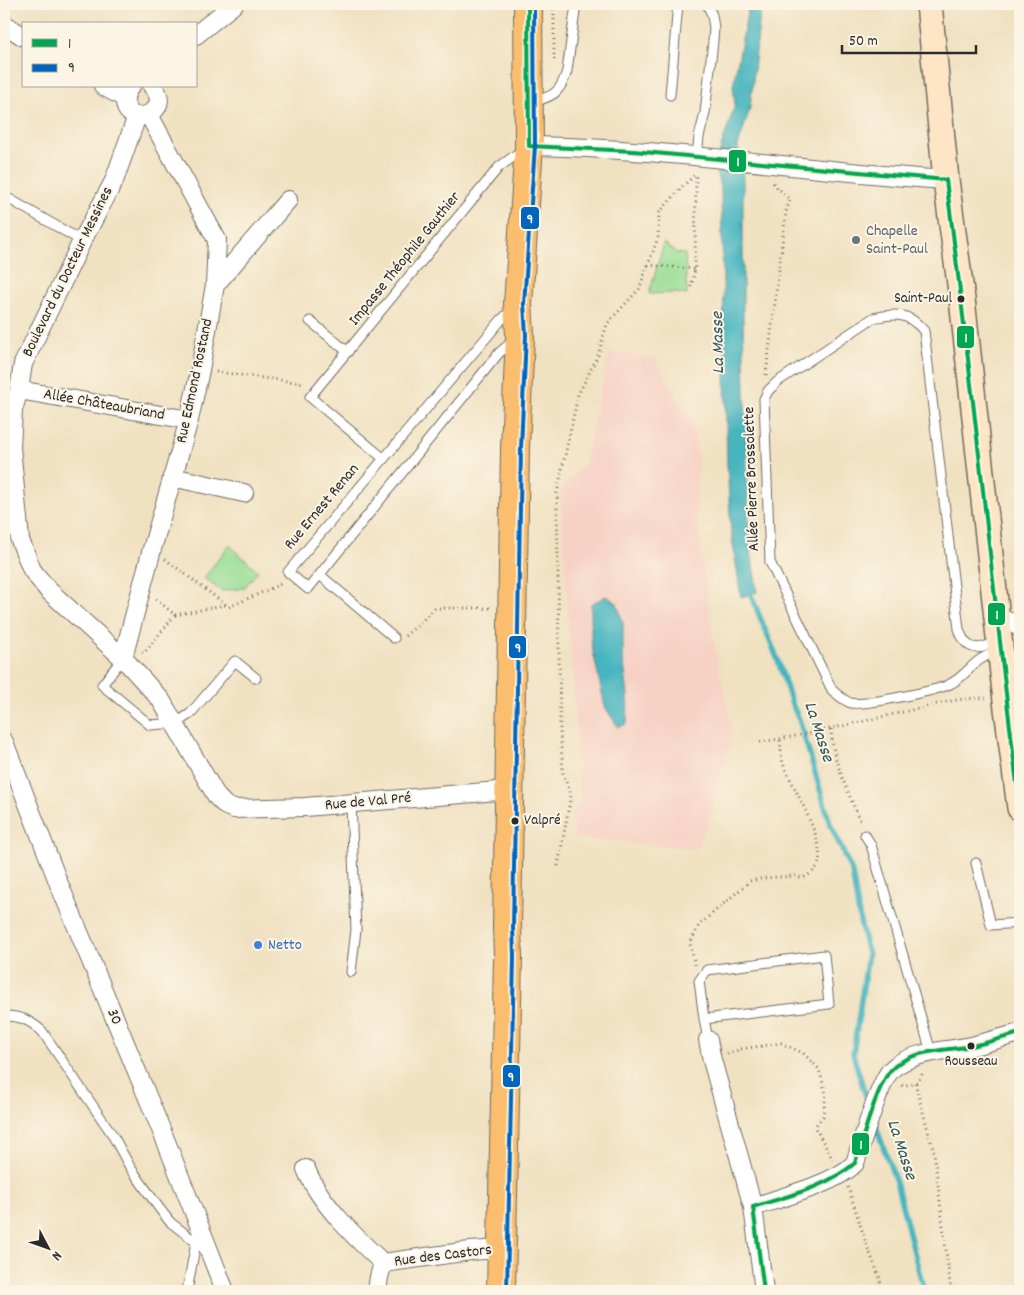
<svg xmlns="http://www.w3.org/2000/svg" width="1024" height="1295" viewBox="0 0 1024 1295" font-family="Dekko,sans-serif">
	<rect width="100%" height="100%" fill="#fcf5e5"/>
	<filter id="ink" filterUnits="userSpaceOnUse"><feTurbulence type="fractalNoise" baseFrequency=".02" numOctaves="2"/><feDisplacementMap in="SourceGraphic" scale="10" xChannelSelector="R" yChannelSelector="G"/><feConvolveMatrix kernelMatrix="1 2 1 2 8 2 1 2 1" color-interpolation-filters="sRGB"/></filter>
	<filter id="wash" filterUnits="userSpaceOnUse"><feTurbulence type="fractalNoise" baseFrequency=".0096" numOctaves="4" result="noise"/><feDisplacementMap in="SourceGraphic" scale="20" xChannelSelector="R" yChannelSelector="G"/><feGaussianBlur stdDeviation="1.12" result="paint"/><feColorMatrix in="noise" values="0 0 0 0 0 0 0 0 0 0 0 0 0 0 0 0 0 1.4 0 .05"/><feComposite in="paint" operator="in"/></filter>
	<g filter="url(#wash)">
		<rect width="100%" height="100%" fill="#f0e1c1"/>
		<!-- built -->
		<path fill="#f6d2c5" d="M 609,352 L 654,358 L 694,425 L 698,459 L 697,519 L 713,638 L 733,733 L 710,818 L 696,849 L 575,838 L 570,812 L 581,805 L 560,489 L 584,466 Z"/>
		<!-- green -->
		<path fill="#9ade96" stroke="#628460" d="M 664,243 L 676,253 L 685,254 L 687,295 L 674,293 L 649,294 Z
			M 229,545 L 258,571 L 244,588 L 221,591 L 204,578 Z"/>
		<!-- water -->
		<path fill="#46b5bf" stroke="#387075" d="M 749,4 L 761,4 L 750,108 L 738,146 L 743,178 L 743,318 L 749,537 L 757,592 L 741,597 L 731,531 L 727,465 L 721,190 L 716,172 L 721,147 L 735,105 L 733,86 Z
			M 606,596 L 617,603 L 623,623 L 623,657 L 628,695 L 627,724 L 618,727 L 605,707 L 591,642 L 591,604 Z"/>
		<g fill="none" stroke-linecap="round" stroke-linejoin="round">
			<!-- stream -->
			<path stroke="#46b5bf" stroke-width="5.5" d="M 750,588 L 751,595 L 777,658 L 792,704 L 799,719 L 830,823 L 852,872 L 860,921 L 868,954 L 853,1054 L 869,1107
				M 874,1121 L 896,1182 L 924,1291"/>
		</g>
	</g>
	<g filter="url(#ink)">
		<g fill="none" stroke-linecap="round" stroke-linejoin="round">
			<!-- lane casing -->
			<g stroke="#706b60" stroke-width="11">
				<path id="lane" d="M 670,95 L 678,4
					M 531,103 C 553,96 560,94 567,71 L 576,4
					M 697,156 L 699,137 L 705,113 L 713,41 L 714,28 L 712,15 L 707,4
					M 4,196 L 82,241
					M 513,309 L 502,319 L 288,572 L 308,589 L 499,353 L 513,341
					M 310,321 L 348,352
					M 383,458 L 310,397 L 499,167 L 524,149
					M 320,575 L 394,638
					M 989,645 C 972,652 964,645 959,629 L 924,331 C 908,312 896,313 873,318 L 777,382 L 768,391 L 764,399 L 770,562 L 832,690 C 838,695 844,701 851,703 C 862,706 940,690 950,684 C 968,675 973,659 994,653
					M 123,658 L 102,685 L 150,725 L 176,723 L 190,714 L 235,661 L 256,678
					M 351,803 L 356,930 L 351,972
					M 865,835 L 871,845 L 931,1052
					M 976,863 L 991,925 L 1020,923
					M 4,1016 C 21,1016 29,1020 42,1031 L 112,1134 L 130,1167 L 159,1208 L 170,1222 L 196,1242
					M 704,1019 L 829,1004 L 824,955 L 707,970 L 699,981 L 704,1019 L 708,1040
					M 187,1291 L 196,1242 L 202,1241"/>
			</g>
			<!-- street casing -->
			<g stroke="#706b60" stroke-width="20">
				<path id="street" d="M 4,24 L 24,37
					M 196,35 L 234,4
					M 103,86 L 125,98
					M 131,86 C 127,90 125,94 125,100 C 125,131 177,112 152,86
					M 137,116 L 114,181 L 82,241 L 23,364 L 19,390 L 13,410 L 11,447 L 20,540 L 32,570 L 48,590 L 123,658 L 161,700 L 217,797 L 226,806 L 234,809 L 305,807 L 510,790
					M 529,146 C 668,148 807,171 946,180
					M 215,285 L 288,200
					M 19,390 L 189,420
					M 172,477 L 244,493
					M 997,616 L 1014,623 L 1020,628
					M 123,658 L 152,549 L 189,420 L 200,370 L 215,285 L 217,240 L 149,115
					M 1005,678 L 1020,669
					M 4,742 L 59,884 L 165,1139 L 225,1291
					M 708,1040 L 712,1060 L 753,1207
					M 306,1169 C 320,1204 356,1238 383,1263
					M 377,1291 L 379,1277 L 383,1263 L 470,1251 L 502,1249
					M 764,1291 L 753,1207 C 780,1198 837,1183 855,1163 C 861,1145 880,1081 891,1070 C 910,1051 948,1051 972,1046 C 988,1042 1004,1037 1020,1033"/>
			</g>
			<!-- secondary casing -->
			<g stroke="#706b60" stroke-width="28">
				<path id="secondary" d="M 929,4 L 946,180 L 962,299 L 1006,701 L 1020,808"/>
			</g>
			<!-- primary casing -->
			<g stroke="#706b60" stroke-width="30">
				<path id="primary" d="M 501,1291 L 508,956 L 507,927 L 515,448 L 520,335 L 518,304 L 529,146 L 528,4"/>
			</g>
			<!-- path -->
			<path stroke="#706b60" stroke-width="3" stroke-dasharray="1 4" stroke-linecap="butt" d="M 554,60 L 554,4
				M 648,265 L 695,269
				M 691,287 L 695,269 L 696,173
				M 216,372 L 304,383
				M 766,375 L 786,212 L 790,200 L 771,181
				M 165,559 L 229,607 L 283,583
				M 156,599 L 175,615 L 225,605
				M 405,636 L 420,623 L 435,608 L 492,608
				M 142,652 L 144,653 L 175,615
				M 831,729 C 832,761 849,793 861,823
				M 760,742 C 808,735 855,723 903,712 C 930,706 958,697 986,698
				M 558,866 L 571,795 L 563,773 L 560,731 L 557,493 L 578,395 L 598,355 L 607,324 L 639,289 L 658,238 L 659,213 L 682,187 L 696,174
				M 695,965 L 690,944 L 699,925 L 750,881 L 764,878 L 795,876 L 803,878 C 810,874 817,870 819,862 C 824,837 792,787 783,763 C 781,756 781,747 780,740
				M 727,1054 L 741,1049 L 781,1043 L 803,1053 L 819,1069 L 826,1094 L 823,1116 L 817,1124 L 816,1129 L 833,1160
				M 915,1083 L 934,1152 L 951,1291
				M 902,1085 L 903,1086 L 918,1082 L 923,1072
				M 848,1187 L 867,1246 L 880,1278 L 881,1291"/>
			<!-- lane -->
			<use href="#lane" stroke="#fff" stroke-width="9"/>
			<!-- street -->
			<use href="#street" stroke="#fff" stroke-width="18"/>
			<!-- secondary -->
			<use href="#secondary" stroke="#fde5c5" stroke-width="25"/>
			<!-- primary -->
			<use href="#primary" stroke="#fabe6e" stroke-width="28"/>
			<!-- bus-1 casing -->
			<g stroke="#fcf5e5" stroke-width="8">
				<path id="bus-1" d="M 528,4 L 529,146
					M 529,146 L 633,151 L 946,180
					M 946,180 C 974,389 993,599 1020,808
					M 764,1291 L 753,1207 C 788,1196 827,1187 855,1163 C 862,1141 877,1085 891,1070 C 911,1049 946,1051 972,1046 C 988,1043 1004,1037 1020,1033"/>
			</g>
			<!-- bus-2 casing -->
			<g stroke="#fcf5e5" stroke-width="8">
				<path id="bus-2" d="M 507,1291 L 514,956 L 513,927 L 521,448 L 526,335 L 524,304 L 535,146 L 534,4"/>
			</g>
			<!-- bus-1 -->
			<use href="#bus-1" stroke="#00a651" stroke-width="4"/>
			<!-- bus-2 -->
			<use href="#bus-2" stroke="#0065bd" stroke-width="4"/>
		</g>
	</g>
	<!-- markers -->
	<circle fill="#6b7280" stroke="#fcf5e5" stroke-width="2" cx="856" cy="240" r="5"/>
	<g fill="#2b2b2b" stroke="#fcf5e5" stroke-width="2">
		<circle cx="961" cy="299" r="4.5"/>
		<circle cx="515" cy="821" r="4.5"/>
		<circle cx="971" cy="1046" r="4.5"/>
	</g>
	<circle fill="#3f7fe0" stroke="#fcf5e5" stroke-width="2" cx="258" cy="945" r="5"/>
	<g text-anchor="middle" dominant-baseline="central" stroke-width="4" stroke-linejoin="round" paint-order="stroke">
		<!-- bus labels -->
		<g font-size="15" fill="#2b2b2b" stroke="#fcf5e5" text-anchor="end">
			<text x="952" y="299">Saint-Paul</text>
			<text x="524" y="821" text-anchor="start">Valpré</text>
			<text x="971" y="1062" text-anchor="middle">Rousseau</text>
		</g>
		<!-- worship labels -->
		<g font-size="16" fill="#5b616d" stroke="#fcf5e5" text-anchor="start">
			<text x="866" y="231">Chapelle<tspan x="866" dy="18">Saint-Paul</tspan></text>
		</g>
		<!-- street labels -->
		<g font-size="16" fill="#2b2b2b" stroke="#fcf5e5">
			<text transform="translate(405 259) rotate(-51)">Impasse Théophile Gauthier</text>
			<text transform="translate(68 272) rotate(-64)">Boulevard du Docteur Messines</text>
			<text transform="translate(195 381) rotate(-78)">Rue Edmond Rostand</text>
			<text transform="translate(104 405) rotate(10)">Allée Châteaubriand</text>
			<text transform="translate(752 479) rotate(-92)">Allée Pierre Brossolette</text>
			<text transform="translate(322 507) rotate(-50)">Rue Ernest Renan</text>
			<text transform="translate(368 802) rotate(-5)">Rue de Val Pré</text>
			<text transform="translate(114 1017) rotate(68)">30</text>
			<text transform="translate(443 1256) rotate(-7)">Rue des Castors</text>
		</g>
		<!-- shop labels -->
		<g font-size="16" fill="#366cbe" stroke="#fcf5e5" text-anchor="start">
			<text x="268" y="945">Netto</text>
		</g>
		<!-- water labels -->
		<g font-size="18" font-style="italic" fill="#345b5f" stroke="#fcf5e5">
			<text transform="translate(719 343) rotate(-91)">La Masse</text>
			<text transform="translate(818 732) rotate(72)">La Masse</text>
			<text transform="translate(901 1150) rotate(72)">La Masse</text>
		</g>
	</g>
	<g stroke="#fcf5e5" stroke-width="2">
		<rect x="728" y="149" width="19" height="24" rx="5" fill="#00a651"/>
		<rect x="520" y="206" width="20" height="24" rx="5" fill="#0065bd"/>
		<rect x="956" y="325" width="19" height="24" rx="5" fill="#00a651"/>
		<rect x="987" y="602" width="19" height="24" rx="5" fill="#00a651"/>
		<rect x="508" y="635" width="19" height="24" rx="5" fill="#0065bd"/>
		<rect x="502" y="1064" width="19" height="24" rx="5" fill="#0065bd"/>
		<rect x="851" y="1132" width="19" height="24" rx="5" fill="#00a651"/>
	</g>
	<g font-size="14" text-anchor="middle" font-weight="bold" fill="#fff">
		<text x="738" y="166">1</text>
		<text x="530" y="223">9</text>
		<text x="966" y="342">1</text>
		<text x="997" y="619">1</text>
		<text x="518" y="652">9</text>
		<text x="511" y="1081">9</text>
		<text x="861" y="1149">1</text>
	</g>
	<!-- margin -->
	<rect width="1024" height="1295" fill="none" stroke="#fcf5e5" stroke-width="20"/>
	<!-- legend -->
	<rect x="22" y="22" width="175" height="65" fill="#fcf5e5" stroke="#a8a49b"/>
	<rect x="32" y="39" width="25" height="8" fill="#00a651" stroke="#a8a49b"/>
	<text x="68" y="48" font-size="15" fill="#2b2b2b">1</text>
	<rect x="32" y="64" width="25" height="8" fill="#0065bd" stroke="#a8a49b"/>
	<text x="68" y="72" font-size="15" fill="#2b2b2b">9</text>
	<!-- north arrow -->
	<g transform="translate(48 1248) rotate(131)" stroke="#fcf5e5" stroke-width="4" paint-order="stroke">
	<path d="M0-4L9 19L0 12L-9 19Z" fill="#2b2b2b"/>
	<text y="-8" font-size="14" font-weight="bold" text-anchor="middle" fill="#2b2b2b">N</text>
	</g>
	<!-- scale -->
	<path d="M842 45v8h134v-8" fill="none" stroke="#2b2b2b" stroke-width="2.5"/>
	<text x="849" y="45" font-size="15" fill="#2b2b2b" stroke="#fcf5e5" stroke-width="4" paint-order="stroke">50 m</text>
</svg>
